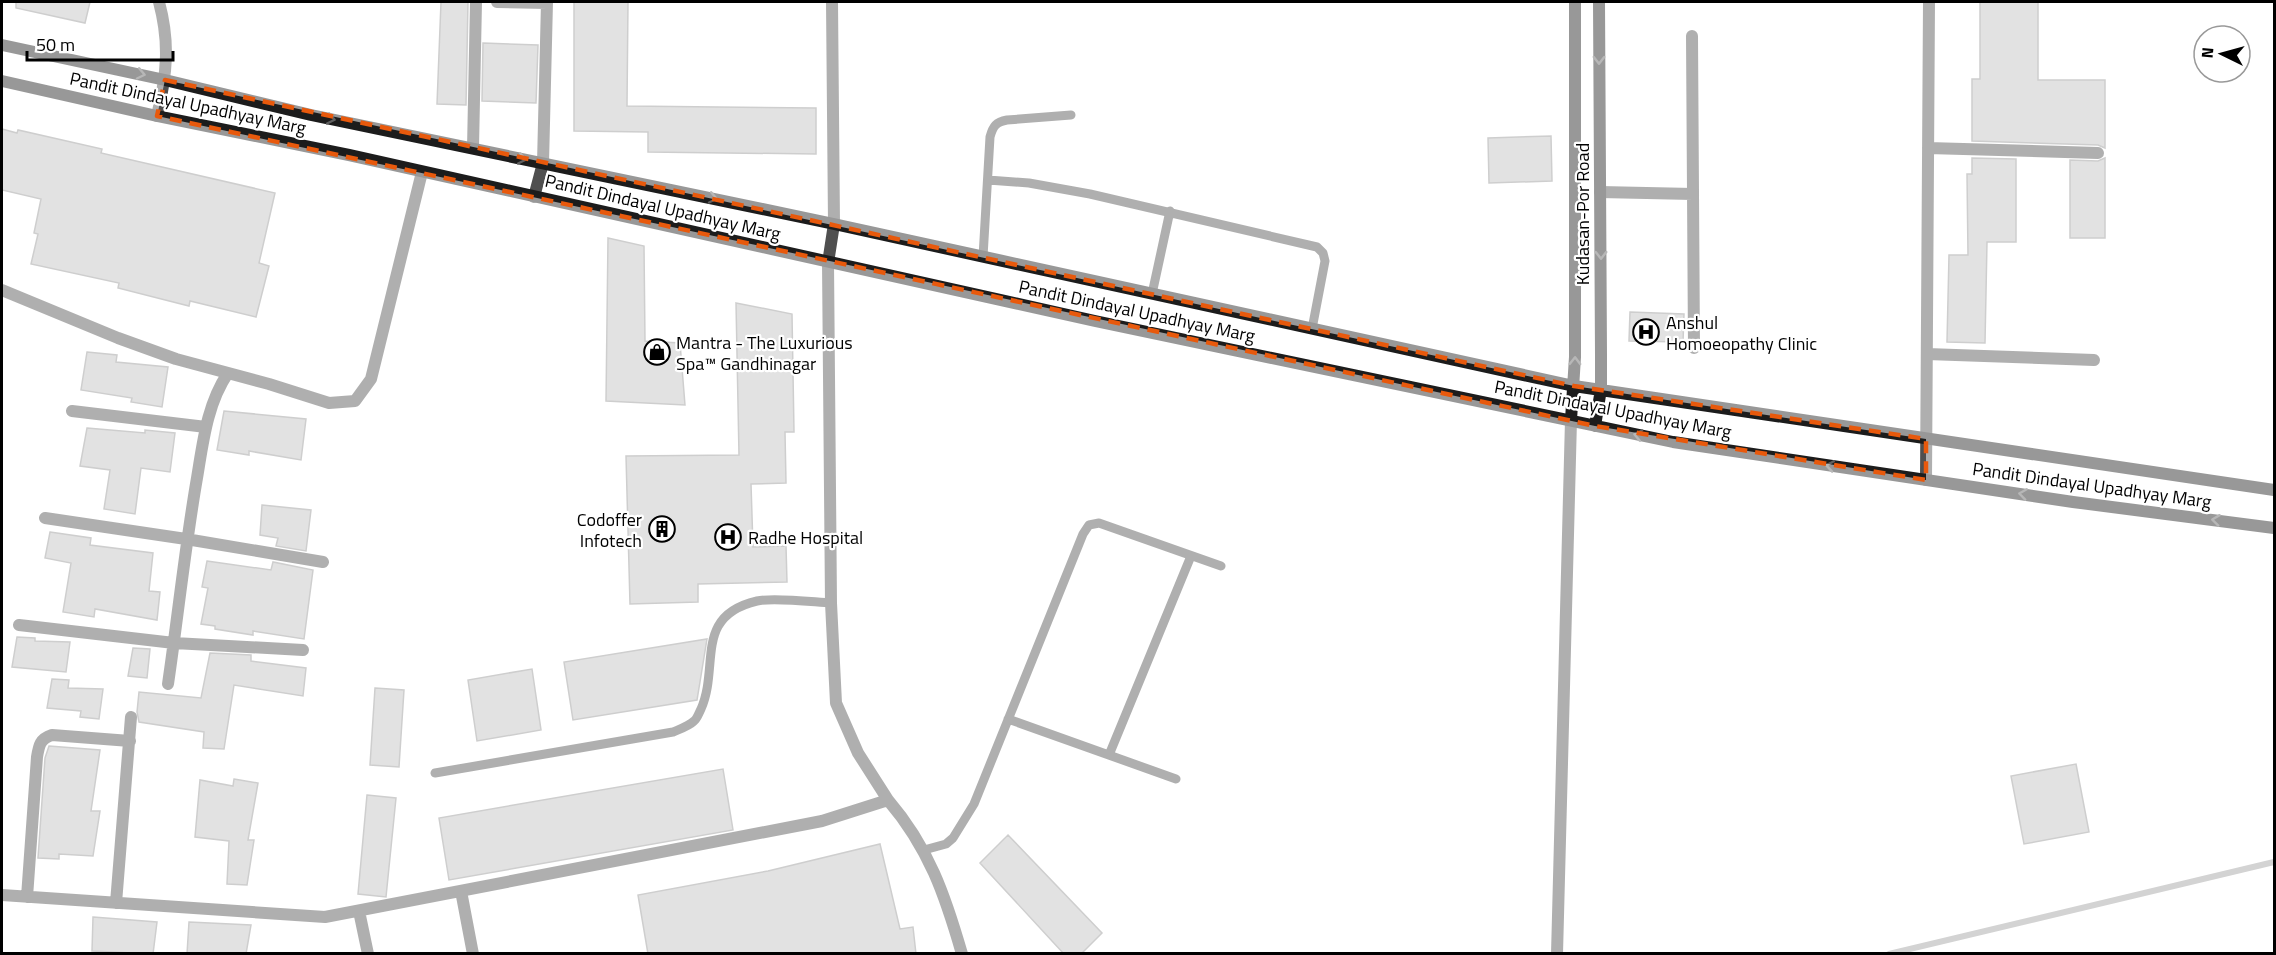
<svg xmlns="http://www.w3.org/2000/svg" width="2276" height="955" viewBox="0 0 2276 955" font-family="'Titillium Web',sans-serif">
	<rect width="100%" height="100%" fill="#fff"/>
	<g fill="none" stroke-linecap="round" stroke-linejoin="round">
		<!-- stream -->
		<path stroke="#9d9d9d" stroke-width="6" d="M 1889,954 L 2274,862"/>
	</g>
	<!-- building -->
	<path fill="#bfbfbf" stroke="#939393" stroke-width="1.5" d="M 16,2 L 90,2 L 85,23 L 16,8 Z
		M 441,2 L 468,2 L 466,105 L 437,104 Z
		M 574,2 L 628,2 L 627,106 L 816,108 L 816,154 L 648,152 L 648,132 L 574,131 Z
		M 1980,2 L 2038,2 L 2038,80 L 2105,80 L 2105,148 L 2098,145 L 1972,141 L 1972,79 L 1980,79 Z
		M 483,43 L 538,45 L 536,103 L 482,101 Z
		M 2,129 L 17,133 L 18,130 L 102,149 L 101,153 L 275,193 L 259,263 L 269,266 L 256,317 L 190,301 L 189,306 L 118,288 L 119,283 L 31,264 L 38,234 L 34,233 L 41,199 L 2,190 Z
		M 1551,136 L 1552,181 L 1489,183 L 1488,138 Z
		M 1972,158 L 2016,159 L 2016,242 L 1987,242 L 1985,343 L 1947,342 L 1949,255 L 1968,255 L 1967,174 L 1972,174 Z
		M 2105,158 L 2105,238 L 2070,238 L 2070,160 L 2098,161 Z
		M 608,238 L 644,246 L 645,341 L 680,343 L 685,405 L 606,401 Z
		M 736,303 L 792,314 L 794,432 L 785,432 L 786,483 L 751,484 L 753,547 L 786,546 L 787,582 L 698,584 L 698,602 L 630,604 L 626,456 L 739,455 Z
		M 1630,312 L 1684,314 L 1683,342 L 1629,341 Z
		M 87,352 L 117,355 L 116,362 L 168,367 L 162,407 L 131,402 L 132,398 L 81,390 Z
		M 224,411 L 306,419 L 301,460 L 249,451 L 249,455 L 217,450 Z
		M 87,428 L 145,433 L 145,430 L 175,433 L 170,472 L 141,468 L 135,514 L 104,509 L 110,470 L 80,466 Z
		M 262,505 L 311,510 L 306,551 L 276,546 L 278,538 L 260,535 Z
		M 50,532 L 91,538 L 90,545 L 153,553 L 149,591 L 160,592 L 157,620 L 95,609 L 94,617 L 63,612 L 71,563 L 45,558 Z
		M 207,561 L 271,570 L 273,562 L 313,570 L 304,639 L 253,631 L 253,635 L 215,629 L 215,626 L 201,624 L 208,588 L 202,587 Z
		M 17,637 L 35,638 L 35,641 L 70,642 L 66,672 L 12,667 Z
		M 707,639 L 697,700 L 573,720 L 564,662 Z
		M 133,648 L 150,649 L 147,678 L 128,676 Z
		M 210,653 L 251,655 L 251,661 L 306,668 L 303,696 L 234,685 L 224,749 L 203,748 L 204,732 L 139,722 L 137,712 L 139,692 L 201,698 Z
		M 532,669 L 541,730 L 477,741 L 468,680 Z
		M 52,679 L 69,680 L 68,688 L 103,689 L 99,719 L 80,717 L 81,711 L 47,708 Z
		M 375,688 L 404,690 L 399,767 L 370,765 Z
		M 49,746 L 100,750 L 91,811 L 100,811 L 93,856 L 59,854 L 59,859 L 38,858 L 45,758 Z
		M 2076,764 L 2089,832 L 2024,844 L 2011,776 Z
		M 723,769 L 733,830 L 449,880 L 439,818 Z
		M 234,779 L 258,783 L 248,840 L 254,840 L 247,885 L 227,884 L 229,841 L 195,837 L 200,780 L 233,786 Z
		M 367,795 L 396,798 L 386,897 L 358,894 Z
		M 1008,835 L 1102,933 L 1081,954 L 1064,954 L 980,863 Z
		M 880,844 L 900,929 L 913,927 L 916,954 L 648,954 L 638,895 L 768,871 Z
		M 93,917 L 157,922 L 153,954 L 92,951 Z
		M 189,922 L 251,925 L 246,954 L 187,954 Z"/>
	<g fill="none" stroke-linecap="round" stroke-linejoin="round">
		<!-- lane -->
		<path stroke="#4f4f4f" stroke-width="9" d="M 988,180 L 1029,183 L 1090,194 L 1317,247 L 1323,253 L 1325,261 L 1312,329
			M 983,257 L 990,137 C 993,126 996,122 1007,120 L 1071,115
			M 1152,294 L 1170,211
			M 1008,719 L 1176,779
			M 1109,755 L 1191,556
			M 435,773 L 673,732 C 680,729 689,726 694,721 C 697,719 699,713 701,709 C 720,666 693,616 757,601 C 773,597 813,602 831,603
			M 924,850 L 946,844 L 953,838 L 974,804 L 1083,534 L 1089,525 L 1099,523 L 1221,566"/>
		<!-- street -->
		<path stroke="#4f4f4f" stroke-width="12" d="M 497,2 L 547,3
			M 1692,36 L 1694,348
			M 157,116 C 167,74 170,43 159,2
			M 473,148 L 476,2
			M 1928,148 L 2098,153
			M 1600,192 L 1693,194
			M 534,197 L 543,163 L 547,2
			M 2,290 L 118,338 L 176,359 L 269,384 L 329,403 L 355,401 L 371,379 L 422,172
			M 1927,354 L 2094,360
			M 72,411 L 206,427
			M 1926,480 L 1929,2
			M 45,518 L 186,539 L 323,562
			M 19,625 L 174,643 L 303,650
			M 168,684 C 178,616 185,547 197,478 C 203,442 207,404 228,373
			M 888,800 C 929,848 945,895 962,954
			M 461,891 L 473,954
			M 2,895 L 325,917 L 822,821 L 888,800 L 858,753 L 836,703 L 831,603 L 828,263 L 834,224 L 832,2
			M 27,897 L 37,757 C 39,745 40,739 52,735 L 130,741
			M 116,903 L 131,717
			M 359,911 L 368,954
			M 1557,954 L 1571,420"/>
		<!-- secondary -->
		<path stroke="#1c1c1c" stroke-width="12" d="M 2,45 L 165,80 L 311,115 L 834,224 L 1574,386 L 2274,490
			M 2,81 L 157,116 L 349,155 L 1095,321 L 1673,442 L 2073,502 L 2274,528
			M 1571,420 L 1575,357 L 1575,2
			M 1595,426 L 1601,389 L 1601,354 L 1599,2"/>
	</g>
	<!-- one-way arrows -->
	<defs><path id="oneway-chevron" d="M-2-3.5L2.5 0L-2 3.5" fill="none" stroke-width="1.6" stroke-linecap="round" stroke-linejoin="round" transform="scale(1.5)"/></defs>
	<g stroke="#606060">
		<use href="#oneway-chevron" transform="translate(1599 60) rotate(90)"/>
		<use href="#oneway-chevron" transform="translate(141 74) rotate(12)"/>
		<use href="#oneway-chevron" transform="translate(331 119) rotate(12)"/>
		<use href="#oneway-chevron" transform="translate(522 159) rotate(12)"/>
		<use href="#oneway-chevron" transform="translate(713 198) rotate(12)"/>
		<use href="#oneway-chevron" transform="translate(1601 255) rotate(90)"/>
		<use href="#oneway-chevron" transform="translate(1575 361) rotate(-89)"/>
		<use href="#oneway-chevron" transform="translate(1638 435) rotate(-168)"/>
		<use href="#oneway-chevron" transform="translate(1830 466) rotate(-171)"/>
		<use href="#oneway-chevron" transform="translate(2023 494) rotate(-172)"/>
		<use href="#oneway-chevron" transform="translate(2216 520) rotate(-173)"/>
	</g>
	<!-- marked area -->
	<path d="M0 0H2276V955H0ZM 165,80 L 1574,386 L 1926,439 L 1926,480 L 1595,426 L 157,116 Z" fill="#fff" fill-opacity=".55" fill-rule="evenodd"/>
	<path fill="none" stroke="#e8590c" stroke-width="4.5" stroke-dasharray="12 8" stroke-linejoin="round" d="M 165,80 L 1574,386 L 1926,439 L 1926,480 L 1595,426 L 157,116 Z"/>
	<!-- icons -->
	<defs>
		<g id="hospital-ring" transform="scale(1.35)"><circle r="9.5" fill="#fff" stroke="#000" stroke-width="1.5"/><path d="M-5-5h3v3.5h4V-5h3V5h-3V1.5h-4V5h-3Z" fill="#000"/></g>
		<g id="shop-ring" transform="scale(1.35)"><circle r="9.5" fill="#fff" stroke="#000" stroke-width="1.5"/><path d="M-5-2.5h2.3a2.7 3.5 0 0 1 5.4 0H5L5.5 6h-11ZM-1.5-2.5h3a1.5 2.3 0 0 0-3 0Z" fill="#000"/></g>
		<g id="building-ring" transform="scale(1.35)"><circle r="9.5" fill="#fff" stroke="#000" stroke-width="1.5"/><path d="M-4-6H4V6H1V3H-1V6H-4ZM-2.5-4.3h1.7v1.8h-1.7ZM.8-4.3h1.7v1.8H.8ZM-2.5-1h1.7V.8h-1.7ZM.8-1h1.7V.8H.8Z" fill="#000"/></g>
	</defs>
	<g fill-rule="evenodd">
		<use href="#hospital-ring" x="1646" y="332"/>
		<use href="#shop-ring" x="657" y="352"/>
		<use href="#building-ring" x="662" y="529"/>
		<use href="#hospital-ring" x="728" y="537"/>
	</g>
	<g text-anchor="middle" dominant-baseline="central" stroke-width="4.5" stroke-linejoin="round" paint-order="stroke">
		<!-- street labels -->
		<g font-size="18" fill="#000" stroke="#fff">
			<text transform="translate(188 103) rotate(12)">Pandit Dindayal Upadhyay Marg</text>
			<text transform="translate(663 207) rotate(13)">Pandit Dindayal Upadhyay Marg</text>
			<text transform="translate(1582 214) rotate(-90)">Kudasan-Por Road</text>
			<text transform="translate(1137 311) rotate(12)">Pandit Dindayal Upadhyay Marg</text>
			<text transform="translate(1613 409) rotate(11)">Pandit Dindayal Upadhyay Marg</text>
			<text transform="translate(2092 485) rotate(8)">Pandit Dindayal Upadhyay Marg</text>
		</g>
		<!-- poi labels -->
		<g font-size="18" fill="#000" stroke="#fff" text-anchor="start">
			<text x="1666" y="322">Anshul<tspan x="1666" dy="21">Homoeopathy Clinic</tspan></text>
			<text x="676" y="342">Mantra - The Luxurious<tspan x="676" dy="21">Spa™ Gandhinagar</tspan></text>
			<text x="642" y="519" text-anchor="end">Codoffer<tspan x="642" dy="21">Infotech</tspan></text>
			<text x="748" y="537">Radhe Hospital</text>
		</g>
	</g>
	<!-- border -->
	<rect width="2276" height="955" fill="none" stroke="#000000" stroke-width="6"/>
	<!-- north arrow -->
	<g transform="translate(2222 54) rotate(275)"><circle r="28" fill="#ffffff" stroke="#999999" stroke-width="1.5"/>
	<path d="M0-4.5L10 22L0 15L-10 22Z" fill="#000000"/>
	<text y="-9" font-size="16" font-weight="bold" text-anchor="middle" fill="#000000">N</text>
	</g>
	<!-- scale -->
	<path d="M27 51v9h146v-9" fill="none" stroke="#000000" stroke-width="3"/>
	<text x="36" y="51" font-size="18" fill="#000000" stroke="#ffffff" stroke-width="4.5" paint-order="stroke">50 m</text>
</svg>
